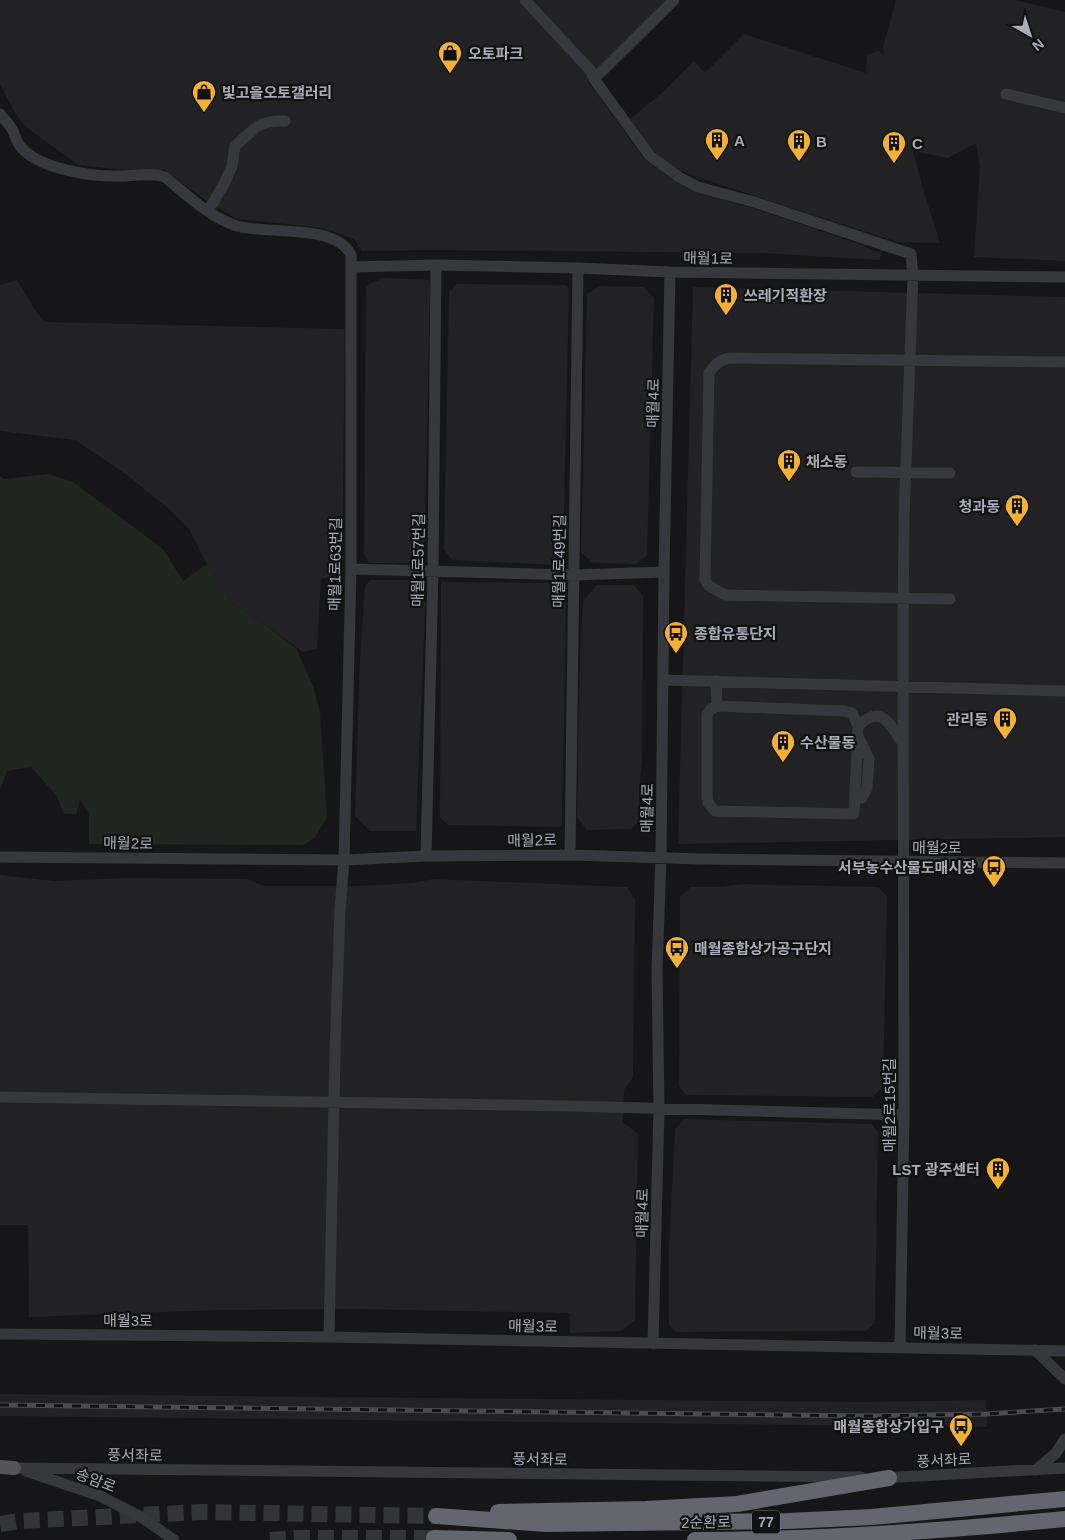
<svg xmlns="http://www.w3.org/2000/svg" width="1065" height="1540" viewBox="0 0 1065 1540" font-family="Arial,'Noto Sans KR',sans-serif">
	<rect width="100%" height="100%" fill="#161618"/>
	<!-- built -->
	<path fill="#222225" d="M 0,0 L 669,0 L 587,80 L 645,160 L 676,182 L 696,192 L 752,208 L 853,242 L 881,253 L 880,260 L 761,253 L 433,250 L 362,251 L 354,239 L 323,228 L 237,219 L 205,200 L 165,170 L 131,171 L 78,165 L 26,127 L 15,113 L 0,84 Z
		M 896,0 L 1015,0 L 1065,12 L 1065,261 L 974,257 L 980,166 L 976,143 L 948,158 L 913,151 L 923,189 L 940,243 L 897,242 L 691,175 L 666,163 L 651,149 L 630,119 L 664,91 L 694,61 L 705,73 L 744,34 L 866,73 L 867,55 L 878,51 L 884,54 L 883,47 Z
		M 387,278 L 429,280 L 430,288 L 424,559 L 421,563 L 369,563 L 364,554 L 366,287 L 373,282 Z
		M 17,280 L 37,313 L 45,322 L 345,329 L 342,573 L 321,579 L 317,649 L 303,652 L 263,623 L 233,604 L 207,564 L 189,529 L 169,509 L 127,475 L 75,440 L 0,431 L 0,285 Z
		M 457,284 L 566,285 L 569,288 L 563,560 L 557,565 L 452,560 L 444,550 L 449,292 Z
		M 599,286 L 644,287 L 654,298 L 647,555 L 636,564 L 593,563 L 581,552 L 587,294 Z
		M 693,287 L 1065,297 L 1065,837 L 678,844 Z
		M 370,580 L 413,580 L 421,582 L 426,590 L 416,831 L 370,831 L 355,816 L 360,658 L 365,586 Z
		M 441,582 L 549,583 L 562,590 L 566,596 L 562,827 L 448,825 L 440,817 Z
		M 597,585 L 634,585 L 643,596 L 642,760 L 639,792 L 639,821 L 631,829 L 587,830 L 577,817 L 580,654 L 583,601 Z
		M 0,875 L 54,881 L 124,878 L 247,879 L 264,886 L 360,886 L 412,883 L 433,879 L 627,887 L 635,899 L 633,1077 L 624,1090 L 623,1122 L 638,1134 L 635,1320 L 622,1331 L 570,1333 L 570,1313 L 356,1309 L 219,1310 L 29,1317 L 28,1225 L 0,1225 Z
		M 743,884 L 878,887 L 887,896 L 883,1086 L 873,1097 L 686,1095 L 679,1086 L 680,896 L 691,887 L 719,887 Z
		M 684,1119 L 871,1124 L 878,1132 L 875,1323 L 866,1331 L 676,1332 L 669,1325 L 669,1247 L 675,1129 Z
		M 0,1394 L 864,1402 L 986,1400 L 987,1427 L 0,1416 Z"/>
	<!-- green -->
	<path fill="#1e261f" d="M 48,474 L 73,482 L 163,549 L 183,581 L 207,564 L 233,604 L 263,623 L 296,648 L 313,686 L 320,712 L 327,818 L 315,837 L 304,845 L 89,844 L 89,814 L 80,800 L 76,814 L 64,814 L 56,795 L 31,767 L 7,771 L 0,790 L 0,476 L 4,479 Z"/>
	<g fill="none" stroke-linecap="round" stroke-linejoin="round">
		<!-- highway-tunnel -->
		<path stroke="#333438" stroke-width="16" stroke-dasharray="16 8" stroke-linecap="butt" d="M 0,1524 L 19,1521 L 201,1512 L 436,1516
			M 270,1540 L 298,1538 L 434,1538"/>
		<!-- minor -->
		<path stroke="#37383d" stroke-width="11" d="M 525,0 L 590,70 L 594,79 L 650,156 L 679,177 L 698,187 L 754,202 L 911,254 L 913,276 L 904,518 L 903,633 L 904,1115 L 900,1347
			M 594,79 L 674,0
			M 1006,94 L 1065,108
			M 0,114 C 4,119 9,124 12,129 C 15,135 16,141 20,146 C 39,170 94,177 122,176 C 137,176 150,172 165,177 C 187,195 209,217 237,226 C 268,235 335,223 351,255 L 351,569 L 344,860 L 340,910 L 335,1052 L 329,1337
			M 208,211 L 224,184 L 232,166 L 235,146 C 255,129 258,120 285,121
			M 351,267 L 436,265 L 578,268 L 670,272 L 1065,277
			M 856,472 L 950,473
			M 351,569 L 574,575 L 664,572
			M 950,599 L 725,595 L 709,586 L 705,580 L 709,373 C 715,364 720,360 730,358 L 1065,362
			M 664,680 L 1065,691
			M 716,681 L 717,706
			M 717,706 L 844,711 L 852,713 L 858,726 L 854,814 L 715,811 L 708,803 L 707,797 L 707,715 L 711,709 Z
			M 858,726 C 882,703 889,724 903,743
			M 858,736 L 869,759 L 867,788 L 862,798
			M 570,855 L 578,268
			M 426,856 L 433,571 L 436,265
			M 0,857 L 344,860 L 426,856 L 570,855 L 701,859 L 1065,863
			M 0,1097 L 571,1106 L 904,1115
			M 0,1334 L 329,1337 L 1065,1351
			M 653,1344 L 659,1109 L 657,970 L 661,857 L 664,572 L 670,272
			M 1035,1350 L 1065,1379
			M 14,1468 L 861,1477
			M 1036,1470 L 1056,1453 L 1065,1439
			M 26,1471 L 100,1496 L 143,1518 L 174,1540
			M 882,1478 L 1065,1468"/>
		<!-- major -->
		<path stroke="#53555c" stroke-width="14" d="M 0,1467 L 14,1468"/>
		<!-- highway -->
		<path stroke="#63666e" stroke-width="16" d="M 498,1512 L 646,1509 L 737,1504 L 889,1478
			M 436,1516 L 546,1524 L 788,1521 L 872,1517 L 1065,1499
			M 434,1538 L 509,1540
			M 695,1540 C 818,1540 942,1531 1065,1519"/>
		<!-- rail casing -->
		<g stroke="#4a4c52" stroke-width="5">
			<path id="rail" d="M 0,1405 L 866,1416 L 986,1414 L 1065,1409"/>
		</g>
		<!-- rail -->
		<use href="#rail" stroke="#111113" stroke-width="3" stroke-dasharray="9" stroke-linecap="butt"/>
	</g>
	<!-- icons -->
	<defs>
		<g id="shop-pin" transform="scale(1.25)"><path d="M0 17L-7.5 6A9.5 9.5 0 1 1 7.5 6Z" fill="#f2b134" stroke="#111113"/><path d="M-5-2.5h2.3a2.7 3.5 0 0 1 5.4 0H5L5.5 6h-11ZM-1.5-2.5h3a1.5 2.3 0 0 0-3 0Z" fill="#111"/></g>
		<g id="building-pin" transform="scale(1.25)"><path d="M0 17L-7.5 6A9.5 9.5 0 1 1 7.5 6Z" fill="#f2b134" stroke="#111113"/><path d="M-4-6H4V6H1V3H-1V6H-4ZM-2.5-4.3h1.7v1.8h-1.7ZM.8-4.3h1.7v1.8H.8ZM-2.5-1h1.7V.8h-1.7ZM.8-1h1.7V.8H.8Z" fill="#111"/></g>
		<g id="bus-pin" transform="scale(1.25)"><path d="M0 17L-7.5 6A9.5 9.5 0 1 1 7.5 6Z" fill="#f2b134" stroke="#111113"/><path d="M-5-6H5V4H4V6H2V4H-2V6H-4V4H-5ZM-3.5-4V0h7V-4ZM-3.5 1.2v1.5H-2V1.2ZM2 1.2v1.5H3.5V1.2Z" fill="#111"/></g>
	</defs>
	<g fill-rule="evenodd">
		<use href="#shop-pin" x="450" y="53"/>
		<use href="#shop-pin" x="204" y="92"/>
		<use href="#building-pin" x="717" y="140"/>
		<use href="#building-pin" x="799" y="141"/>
		<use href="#building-pin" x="894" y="143"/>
		<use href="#building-pin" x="726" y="295"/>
		<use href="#building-pin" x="789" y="461"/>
		<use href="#building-pin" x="1017" y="506"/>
		<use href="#bus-pin" x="676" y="633"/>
		<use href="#building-pin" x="1005" y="719"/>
		<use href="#building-pin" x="783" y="742"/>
		<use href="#bus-pin" x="994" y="867"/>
		<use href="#bus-pin" x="677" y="948"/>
		<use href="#building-pin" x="998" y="1169"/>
		<use href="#bus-pin" x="961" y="1426"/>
	</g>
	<g text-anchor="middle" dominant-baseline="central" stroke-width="4.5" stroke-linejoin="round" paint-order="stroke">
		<!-- shield labels -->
		<rect fill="#111113" stroke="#7b7e86" stroke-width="1" x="752" y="1510.5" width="28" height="23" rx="4"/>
		<g font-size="14" font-weight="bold" fill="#a8adb8">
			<text x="766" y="1522">77</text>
		</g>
		<!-- poi labels -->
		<g font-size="15" font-weight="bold" fill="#a8adb8" stroke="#111113" text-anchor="start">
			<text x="468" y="53">오토파크</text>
			<text x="222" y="92">빛고을오토갤러리</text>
			<text x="734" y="140">A</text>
			<text x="816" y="141">B</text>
			<text x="912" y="143">C</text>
			<text x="744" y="295">쓰레기적환장</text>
			<text x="806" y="461">채소동</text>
			<text x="1000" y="506" text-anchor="end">청과동</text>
			<text x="694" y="633">종합유통단지</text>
			<text x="988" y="719" text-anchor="end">관리동</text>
			<text x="800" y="742">수산물동</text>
			<text x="976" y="867" text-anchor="end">서부농수산물도매시장</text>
			<text x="694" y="948">매월종합상가공구단지</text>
			<text x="980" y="1169" text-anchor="end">LST 광주센터</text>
			<text x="944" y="1426" text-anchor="end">매월종합상가입구</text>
		</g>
		<!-- street labels -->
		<g font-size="15" fill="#a8adb8" stroke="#111113">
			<text transform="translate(708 258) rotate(1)">매월1로</text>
			<text transform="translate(653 403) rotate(-89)">매월4로</text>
			<text transform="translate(418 560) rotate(-89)">매월1로57번길</text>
			<text transform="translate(559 561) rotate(-89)">매월1로49번길</text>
			<text transform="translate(335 564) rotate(-89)">매월1로63번길</text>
			<text transform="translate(647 808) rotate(-89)">매월4로</text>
			<text transform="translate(532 840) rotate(-1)">매월2로</text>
			<text transform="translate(128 843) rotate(1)">매월2로</text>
			<text x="937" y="847">매월2로</text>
			<text transform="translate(889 1105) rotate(-90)">매월2로15번길</text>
			<text transform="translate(642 1213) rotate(-89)">매월4로</text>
			<text x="128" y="1320">매월3로</text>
			<text transform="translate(533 1326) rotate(1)">매월3로</text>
			<text transform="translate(938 1333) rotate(1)">매월3로</text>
			<text transform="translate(135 1455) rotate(1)">풍서좌로</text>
			<text transform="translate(540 1459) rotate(1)">풍서좌로</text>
			<text transform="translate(944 1460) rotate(-3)">풍서좌로</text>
			<text transform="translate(96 1480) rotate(21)">송암로</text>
			<text transform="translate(706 1522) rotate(-1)">2순환로</text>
		</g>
	</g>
	<!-- north arrow -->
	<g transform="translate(1030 35) rotate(141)" stroke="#111113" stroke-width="4" paint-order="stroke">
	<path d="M0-4L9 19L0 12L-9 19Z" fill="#a8adb8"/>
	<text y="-8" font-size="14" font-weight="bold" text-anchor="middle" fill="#a8adb8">N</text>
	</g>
</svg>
